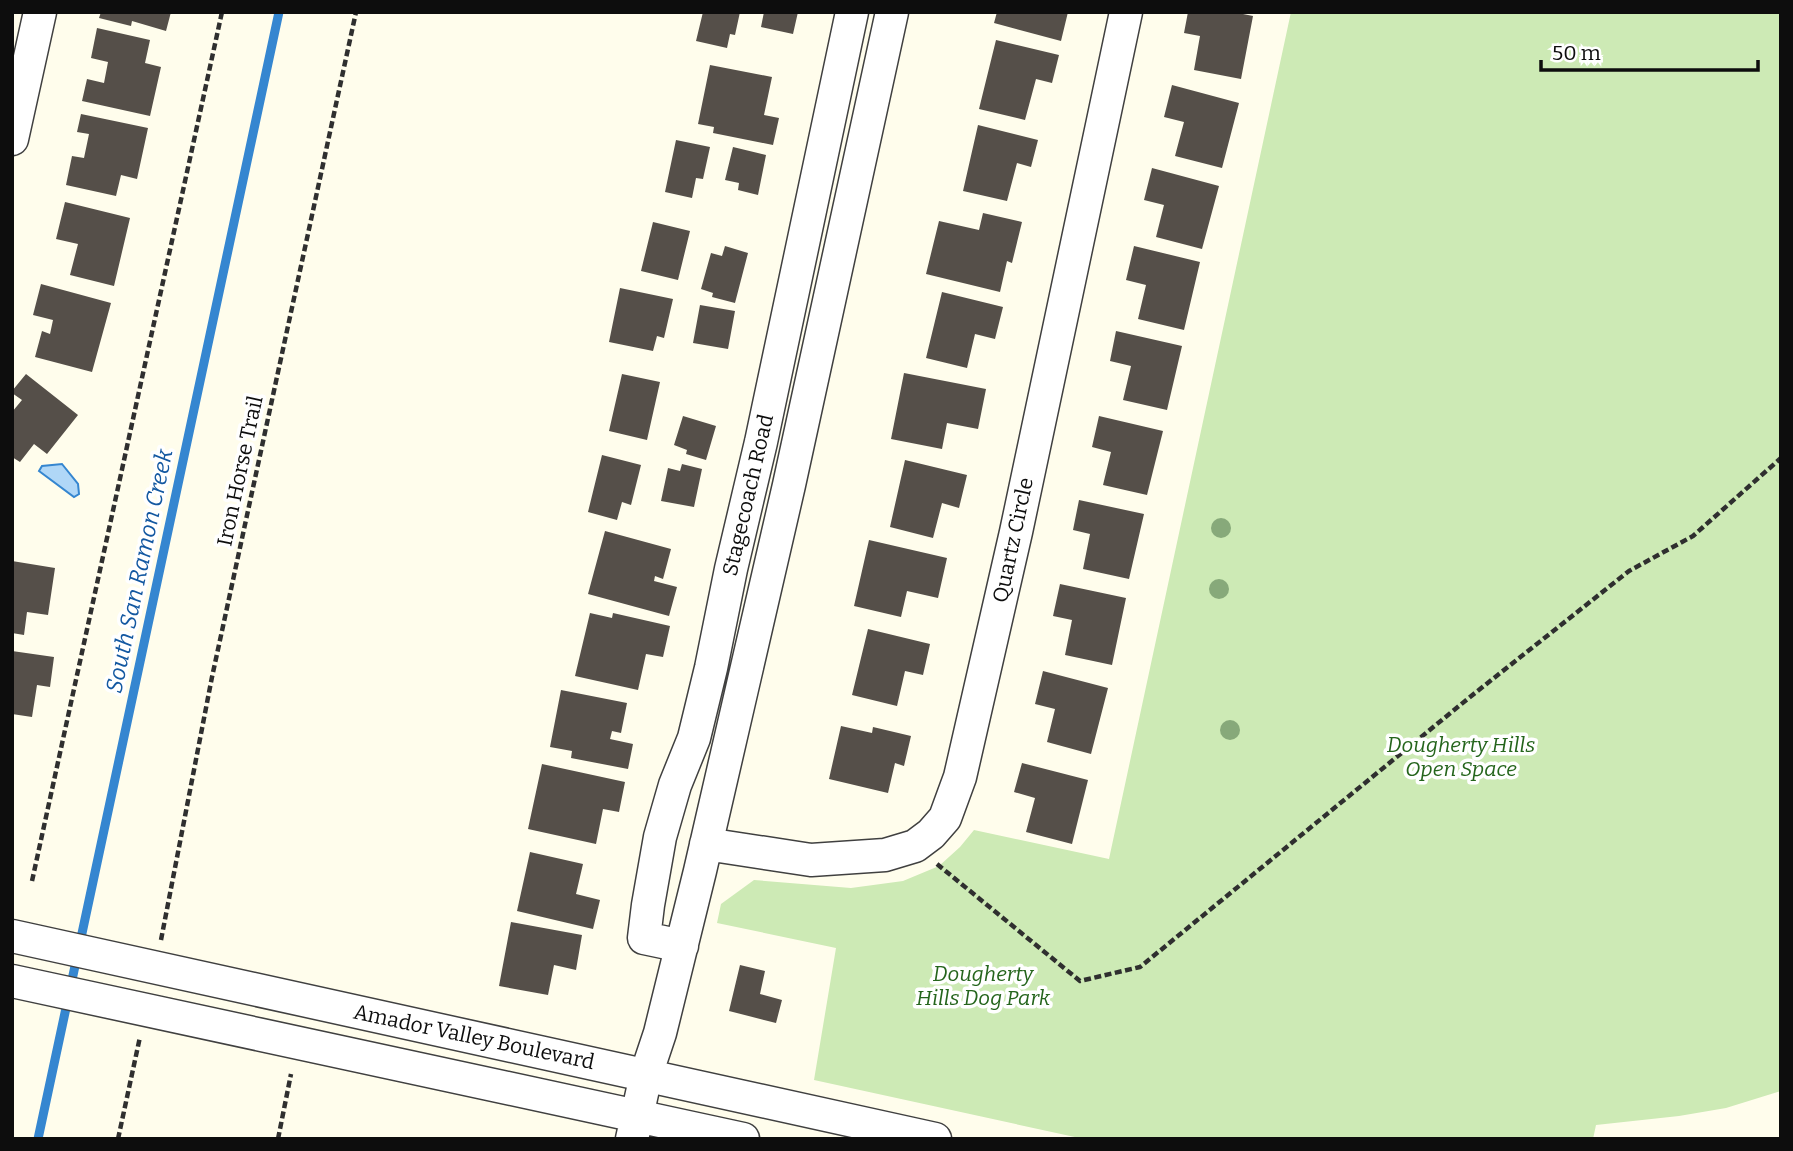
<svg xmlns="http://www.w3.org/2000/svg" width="1793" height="1151" viewBox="0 0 1793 1151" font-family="Bitter,serif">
	<rect width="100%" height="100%" fill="#fffdec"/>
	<!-- green -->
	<path fill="#cdeab5" d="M 1291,12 L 1781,12 L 1781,1091 L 1726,1108 L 1679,1116 L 1596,1125 L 1593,1139 L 1084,1139 L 814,1080 L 836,948 L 717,923 L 721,904 L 754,880 L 851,888 L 903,881 L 939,866 L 960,847 L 974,830 L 1109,859 Z"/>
	<!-- water -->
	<path fill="#b0d7f7" stroke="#3586d0" stroke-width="2" d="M 62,464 L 78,484 L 79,494 L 74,497 L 39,471 L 42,466 Z"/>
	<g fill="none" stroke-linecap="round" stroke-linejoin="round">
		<!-- stream -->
		<path stroke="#3586d0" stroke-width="9" d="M 38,1139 L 279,12"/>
	</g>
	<!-- building -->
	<path fill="#554f49" d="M 101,12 L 171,12 L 166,31 L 132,21 L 131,26 L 99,18 Z
		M 703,12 L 740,12 L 735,35 L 730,34 L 727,48 L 696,41 Z
		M 764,12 L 798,12 L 793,34 L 761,27 Z
		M 997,12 L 1068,12 L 1061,41 L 994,23 Z
		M 1188,12 L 1233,12 L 1253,16 L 1241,79 L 1194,70 L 1200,36 L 1184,33 Z
		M 97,28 L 150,40 L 145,63 L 161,67 L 150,116 L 82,101 L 87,79 L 104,83 L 108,62 L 91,58 Z
		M 996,40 L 1059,55 L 1052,83 L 1036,79 L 1025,120 L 979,109 Z
		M 710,65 L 772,77 L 764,115 L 779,118 L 773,145 L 713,133 L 714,127 L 698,124 Z
		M 1172,85 L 1239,103 L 1222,168 L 1175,156 L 1184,122 L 1164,117 Z
		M 81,114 L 148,128 L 137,179 L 121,175 L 116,196 L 66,185 L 72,156 L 84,158 L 89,134 L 77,132 Z
		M 978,125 L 1038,140 L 1031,167 L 1017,163 L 1007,201 L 963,191 Z
		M 676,140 L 710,147 L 703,179 L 696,178 L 692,198 L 665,192 Z
		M 733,147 L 766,155 L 758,195 L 738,190 L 739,183 L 725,180 Z
		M 1152,168 L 1219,186 L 1202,249 L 1156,237 L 1164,205 L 1144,200 Z
		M 65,202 L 130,218 L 114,286 L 70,275 L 78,244 L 56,239 Z
		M 983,213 L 1022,222 L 1012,263 L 1007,261 L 1000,292 L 926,274 L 939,221 L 979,230 Z
		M 653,222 L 690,231 L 678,280 L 641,271 Z
		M 725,246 L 748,253 L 735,303 L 712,297 L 713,293 L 701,289 L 711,253 L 722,256 Z
		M 1134,246 L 1200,262 L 1184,330 L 1138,319 L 1146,285 L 1126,280 Z
		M 41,284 L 111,303 L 92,372 L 35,357 L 42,331 L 50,334 L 53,320 L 33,315 Z
		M 620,288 L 673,299 L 664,338 L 657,336 L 653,351 L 609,342 Z
		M 942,292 L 1003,307 L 995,339 L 975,334 L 967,368 L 926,358 Z
		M 700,305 L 735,311 L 728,349 L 693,343 Z
		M 1116,331 L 1182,346 L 1167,410 L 1123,400 L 1131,366 L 1110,361 Z
		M 904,373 L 986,389 L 978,429 L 947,423 L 942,449 L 891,439 Z
		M 26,374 L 78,415 L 47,454 L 34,444 L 20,462 L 12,457 L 12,412 L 22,400 L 12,393 L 12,391 Z
		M 622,374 L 660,382 L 647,440 L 609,431 Z
		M 683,416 L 716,426 L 706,460 L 686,454 L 687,450 L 674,445 Z
		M 1099,416 L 1163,431 L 1147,495 L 1103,485 L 1111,452 L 1092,447 Z
		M 602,455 L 641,465 L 631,505 L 622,502 L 617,520 L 588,512 Z
		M 905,460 L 967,475 L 959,508 L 942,503 L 933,538 L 890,527 Z
		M 682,464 L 702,469 L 694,507 L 661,501 L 668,468 L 680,471 Z
		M 1079,500 L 1144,514 L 1129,579 L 1083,569 L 1090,534 L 1073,530 Z
		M 605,531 L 671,549 L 663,579 L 655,576 L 654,581 L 677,587 L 669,616 L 588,594 Z
		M 869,540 L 947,558 L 938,598 L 907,591 L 901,617 L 854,606 Z
		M 12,561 L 55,568 L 48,615 L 27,612 L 24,635 L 12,633 Z
		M 1060,584 L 1126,598 L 1112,665 L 1065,655 L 1072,620 L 1053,616 Z
		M 590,613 L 612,618 L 613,613 L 670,626 L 663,657 L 646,654 L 638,690 L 575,676 Z
		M 868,629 L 930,644 L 923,675 L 905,671 L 897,706 L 852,695 Z
		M 12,651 L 54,657 L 50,687 L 37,685 L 32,717 L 12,714 Z
		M 1043,671 L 1108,688 L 1091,754 L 1047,742 L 1055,709 L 1035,704 Z
		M 561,690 L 627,703 L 621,733 L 612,731 L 610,739 L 633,744 L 628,769 L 571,758 L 572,751 L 550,747 Z
		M 841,726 L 872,733 L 873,727 L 911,736 L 904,766 L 895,763 L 888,793 L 829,779 Z
		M 1022,763 L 1088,780 L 1072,844 L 1026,832 L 1035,798 L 1014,792 Z
		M 542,764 L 625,782 L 619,812 L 603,809 L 596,844 L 528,829 Z
		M 530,852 L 583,864 L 576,894 L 600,900 L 593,929 L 517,911 Z
		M 511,922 L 582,935 L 576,970 L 554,965 L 548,995 L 499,986 Z
		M 740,965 L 765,971 L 760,994 L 782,1000 L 776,1023 L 729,1011 Z"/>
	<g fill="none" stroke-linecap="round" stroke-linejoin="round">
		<!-- minor casing -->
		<g stroke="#404040" stroke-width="35">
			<path id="minor" d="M 12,139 L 40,12
				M 706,844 L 811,860 L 885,855 L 915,846 L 931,834 L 945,818 L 960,777 L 1016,532 L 1126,12
				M 12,936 L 935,1139
				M 682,946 L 644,938 L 648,905 L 660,837 L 675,785 L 694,738 L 711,668 L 731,569 L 761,442 L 852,12
				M 12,981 L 743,1139
				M 632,1139 L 646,1075 L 660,1033 L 700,871 L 789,485 L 892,12"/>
		</g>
		<!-- path -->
		<path stroke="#2f2f2f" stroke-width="4.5" stroke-dasharray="7 3.5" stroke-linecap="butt" d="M 937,864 L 1080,981 L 1140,967 L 1470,697 L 1629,571 L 1693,536 L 1781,458
			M 32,881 L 222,12
			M 161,940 L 212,677 L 356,12
			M 118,1139 L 140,1037
			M 278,1139 L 291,1074"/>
		<!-- minor -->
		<use href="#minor" stroke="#fff" stroke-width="32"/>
	</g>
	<!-- trees -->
	<g fill="#87a97a">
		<circle cx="1221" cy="528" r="10"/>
		<circle cx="1219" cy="589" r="10"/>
		<circle cx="1230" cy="730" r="10"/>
	</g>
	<g text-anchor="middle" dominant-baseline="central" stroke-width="7" stroke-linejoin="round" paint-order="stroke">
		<!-- street labels -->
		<g font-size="21" fill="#0d0d0d" stroke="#fff">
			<text transform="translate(240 471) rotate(-78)">Iron Horse Trail</text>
			<text transform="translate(748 495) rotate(-77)">Stagecoach Road</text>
			<text transform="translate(1013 540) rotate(-78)">Quartz Circle</text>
			<text transform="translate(474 1037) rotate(12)">Amador Valley Boulevard</text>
		</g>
		<!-- park labels -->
		<g font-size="21" font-style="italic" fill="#25651c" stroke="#fff">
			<text x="1461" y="745">Dougherty Hills<tspan x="1461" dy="24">Open Space</tspan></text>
			<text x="983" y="974">Dougherty<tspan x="983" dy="24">Hills Dog Park</tspan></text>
		</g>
		<!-- water labels -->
		<g font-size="23" font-style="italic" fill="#1358a1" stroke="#fff">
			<text transform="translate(139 571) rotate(-78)">South San Ramon Creek</text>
		</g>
	</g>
	<!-- border -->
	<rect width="1793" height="1151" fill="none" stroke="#0d0d0d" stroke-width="28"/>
	<!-- scale -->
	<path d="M1541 60v10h217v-10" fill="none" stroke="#0d0d0d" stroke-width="3.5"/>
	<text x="1552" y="60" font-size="21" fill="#0d0d0d" stroke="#ffffff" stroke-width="5" paint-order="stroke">50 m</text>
</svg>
